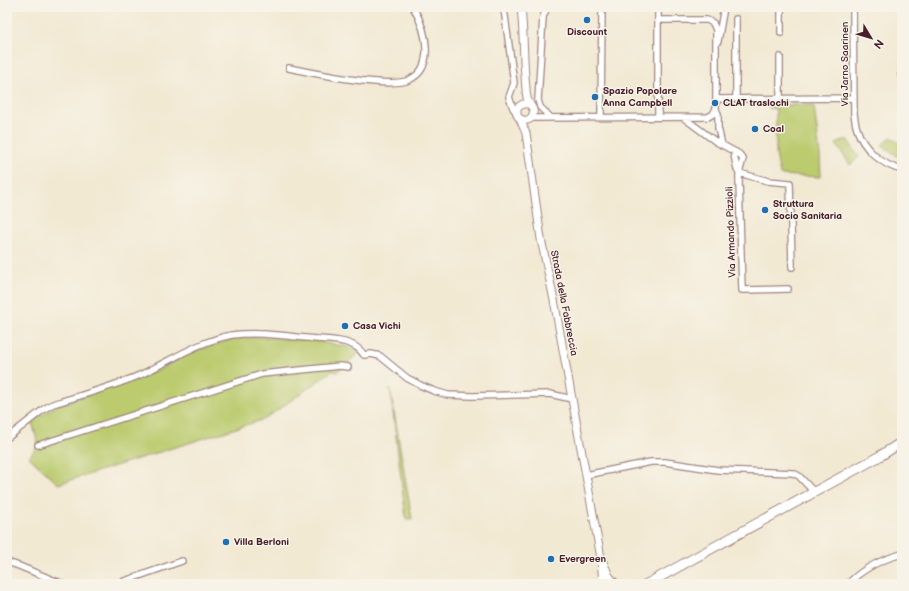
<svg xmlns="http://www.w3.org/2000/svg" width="909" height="591" viewBox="0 0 909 591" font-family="'Balsamiq Sans',sans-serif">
	<rect width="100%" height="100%" fill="#f7f3e8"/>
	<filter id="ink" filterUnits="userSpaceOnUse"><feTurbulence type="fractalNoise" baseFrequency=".025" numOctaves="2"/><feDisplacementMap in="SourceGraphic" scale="8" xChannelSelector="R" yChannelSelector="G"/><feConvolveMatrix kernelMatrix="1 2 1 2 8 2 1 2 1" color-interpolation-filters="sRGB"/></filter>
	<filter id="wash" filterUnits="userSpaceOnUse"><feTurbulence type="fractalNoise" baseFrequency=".012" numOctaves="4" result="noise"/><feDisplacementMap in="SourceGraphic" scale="16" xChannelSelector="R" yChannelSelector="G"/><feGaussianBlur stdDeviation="0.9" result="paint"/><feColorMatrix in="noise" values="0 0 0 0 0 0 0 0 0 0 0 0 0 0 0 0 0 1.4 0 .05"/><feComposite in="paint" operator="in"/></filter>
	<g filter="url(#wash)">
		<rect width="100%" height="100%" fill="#f2e9d3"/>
		<!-- green -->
		<path fill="#bbcb6e" stroke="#82754c" d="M 769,105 L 803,105 L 814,106 L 820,155 L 821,177 L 780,175 L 776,154 L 776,109 L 769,108 Z
			M 891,137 L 902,145 L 902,153 L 900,158 L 882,145 Z
			M 847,139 L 859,157 L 850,165 L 836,144 Z
			M 257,337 L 315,341 L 349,347 L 359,353 L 337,372 L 332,371 L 265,419 L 58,484 L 29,457 L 38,445 L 32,421 L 56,406 L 156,371 L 195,351 L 230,340 Z
			M 390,388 L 412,519 L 406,519 Z"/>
	</g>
	<g filter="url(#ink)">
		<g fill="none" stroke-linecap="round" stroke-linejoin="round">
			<!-- minor casing -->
			<g stroke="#9e847f" stroke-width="8">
				<path id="minor" d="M 503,7 L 505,16 L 514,83 L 509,97 L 513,108 L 516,112
					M 547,7 L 543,17 L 538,100 L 540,107 L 550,117
					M 853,7 L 854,114 C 855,119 855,124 857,129 C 863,149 882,165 902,170
					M 736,19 L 736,98
					M 781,33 L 781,7
					M 718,41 L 724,7
					M 780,57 L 780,98
					M 289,68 C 312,73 390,89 409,80 C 421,74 425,66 426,53 C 427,37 421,21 413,7
					M 901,75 L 902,75
					M 716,99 L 854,98
					M 716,109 L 718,114 L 718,128 L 722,145
					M 601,117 L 602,7
					M 658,117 L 658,7
					M 532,118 L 708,117 L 713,114 L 716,109 L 716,30 L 713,23 L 707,20 L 658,20
					M 684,118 L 715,141 L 739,154 L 743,159 L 739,173 L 739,181 L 742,290 L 788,289
					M 736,152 L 734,155 L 737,169 L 739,173
					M 739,173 L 768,181 L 790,183 L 792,267
					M 7,438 L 44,409 L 53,404 C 82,395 112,387 140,375 C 170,361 199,341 232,335 C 259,331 291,337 317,339 C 333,340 355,340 364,355 L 371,354 L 380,356 L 407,378 L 420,385 L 434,391 L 448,395 L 472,396 L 550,394 L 572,399
					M 38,445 L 262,374 L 340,366 L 348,367
					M 586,475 L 651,462 L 665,462 L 718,470 L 793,473 L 799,476 L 814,492
					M 7,562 L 19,566 L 63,584
					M 116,584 L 182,561
					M 848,584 C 862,569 883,559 902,554"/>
			</g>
			<!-- tertiary casing -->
			<g stroke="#9e847f" stroke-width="9">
				<path id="tertiary" d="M 521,7 C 524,34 523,61 526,88 C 526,93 527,99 529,103 C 531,107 535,109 533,114 C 531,123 520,121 517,115 L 517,108 L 523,104 L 530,104
					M 520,119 L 526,133 L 541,239 L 554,300 L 601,558 L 603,584
					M 603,562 L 609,576 L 616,584"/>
			</g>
			<!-- primary casing -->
			<g stroke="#9e847f" stroke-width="11">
				<path id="primary" d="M 647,584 L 880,456 L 902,442"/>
			</g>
			<!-- minor -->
			<use href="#minor" stroke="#fff" stroke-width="5.5"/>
			<!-- tertiary -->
			<use href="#tertiary" stroke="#fff" stroke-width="7"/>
			<!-- primary -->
			<use href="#primary" stroke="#fff" stroke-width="9"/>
		</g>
	</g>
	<!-- markers -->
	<g fill="#1f6fb2" stroke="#f7f3e8" stroke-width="1.5">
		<circle cx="587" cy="20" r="4"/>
		<circle cx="595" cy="97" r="4"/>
		<circle cx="715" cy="103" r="4"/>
		<circle cx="755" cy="129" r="4"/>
		<circle cx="765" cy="210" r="4"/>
		<circle cx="345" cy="326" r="4"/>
		<circle cx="226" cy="542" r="4"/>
		<circle cx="551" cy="559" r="4"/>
	</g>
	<g text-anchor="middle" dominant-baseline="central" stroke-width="3" stroke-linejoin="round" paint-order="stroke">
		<!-- poi labels -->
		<g font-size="10" font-weight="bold" fill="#4a1f2b" stroke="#f7f3e8" text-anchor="start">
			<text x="587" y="32" text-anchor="middle">Discount</text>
			<text x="603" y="91">Spazio Popolare<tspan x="603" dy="12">Anna Campbell</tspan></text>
			<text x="723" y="103">CLAT traslochi</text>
			<text x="763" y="129">Coal</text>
			<text x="773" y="204">Struttura<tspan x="773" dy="12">Socio Sanitaria</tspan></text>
			<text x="353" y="326">Casa Vichi</text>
			<text x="234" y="542">Villa Berloni</text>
			<text x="559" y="559">Evergreen</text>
		</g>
		<!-- street labels -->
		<g font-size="10" fill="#4a1f2b" stroke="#f7f3e8">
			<text transform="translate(845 64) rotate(-90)">Via Jarno Saarinen</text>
			<text transform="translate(731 232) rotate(-92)">Via Armando Pizzioli</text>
			<text transform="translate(564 303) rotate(79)">Strada della Fabbreccia</text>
		</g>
	</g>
	<!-- margin -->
	<rect width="909" height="591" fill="none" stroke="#f7f3e8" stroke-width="24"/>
	<!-- north arrow -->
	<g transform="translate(871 38) rotate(128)" stroke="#f7f3e8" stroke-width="3" paint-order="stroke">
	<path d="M0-3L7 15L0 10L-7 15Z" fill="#4a1f2b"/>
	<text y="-6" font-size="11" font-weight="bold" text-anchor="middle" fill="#4a1f2b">N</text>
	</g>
</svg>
